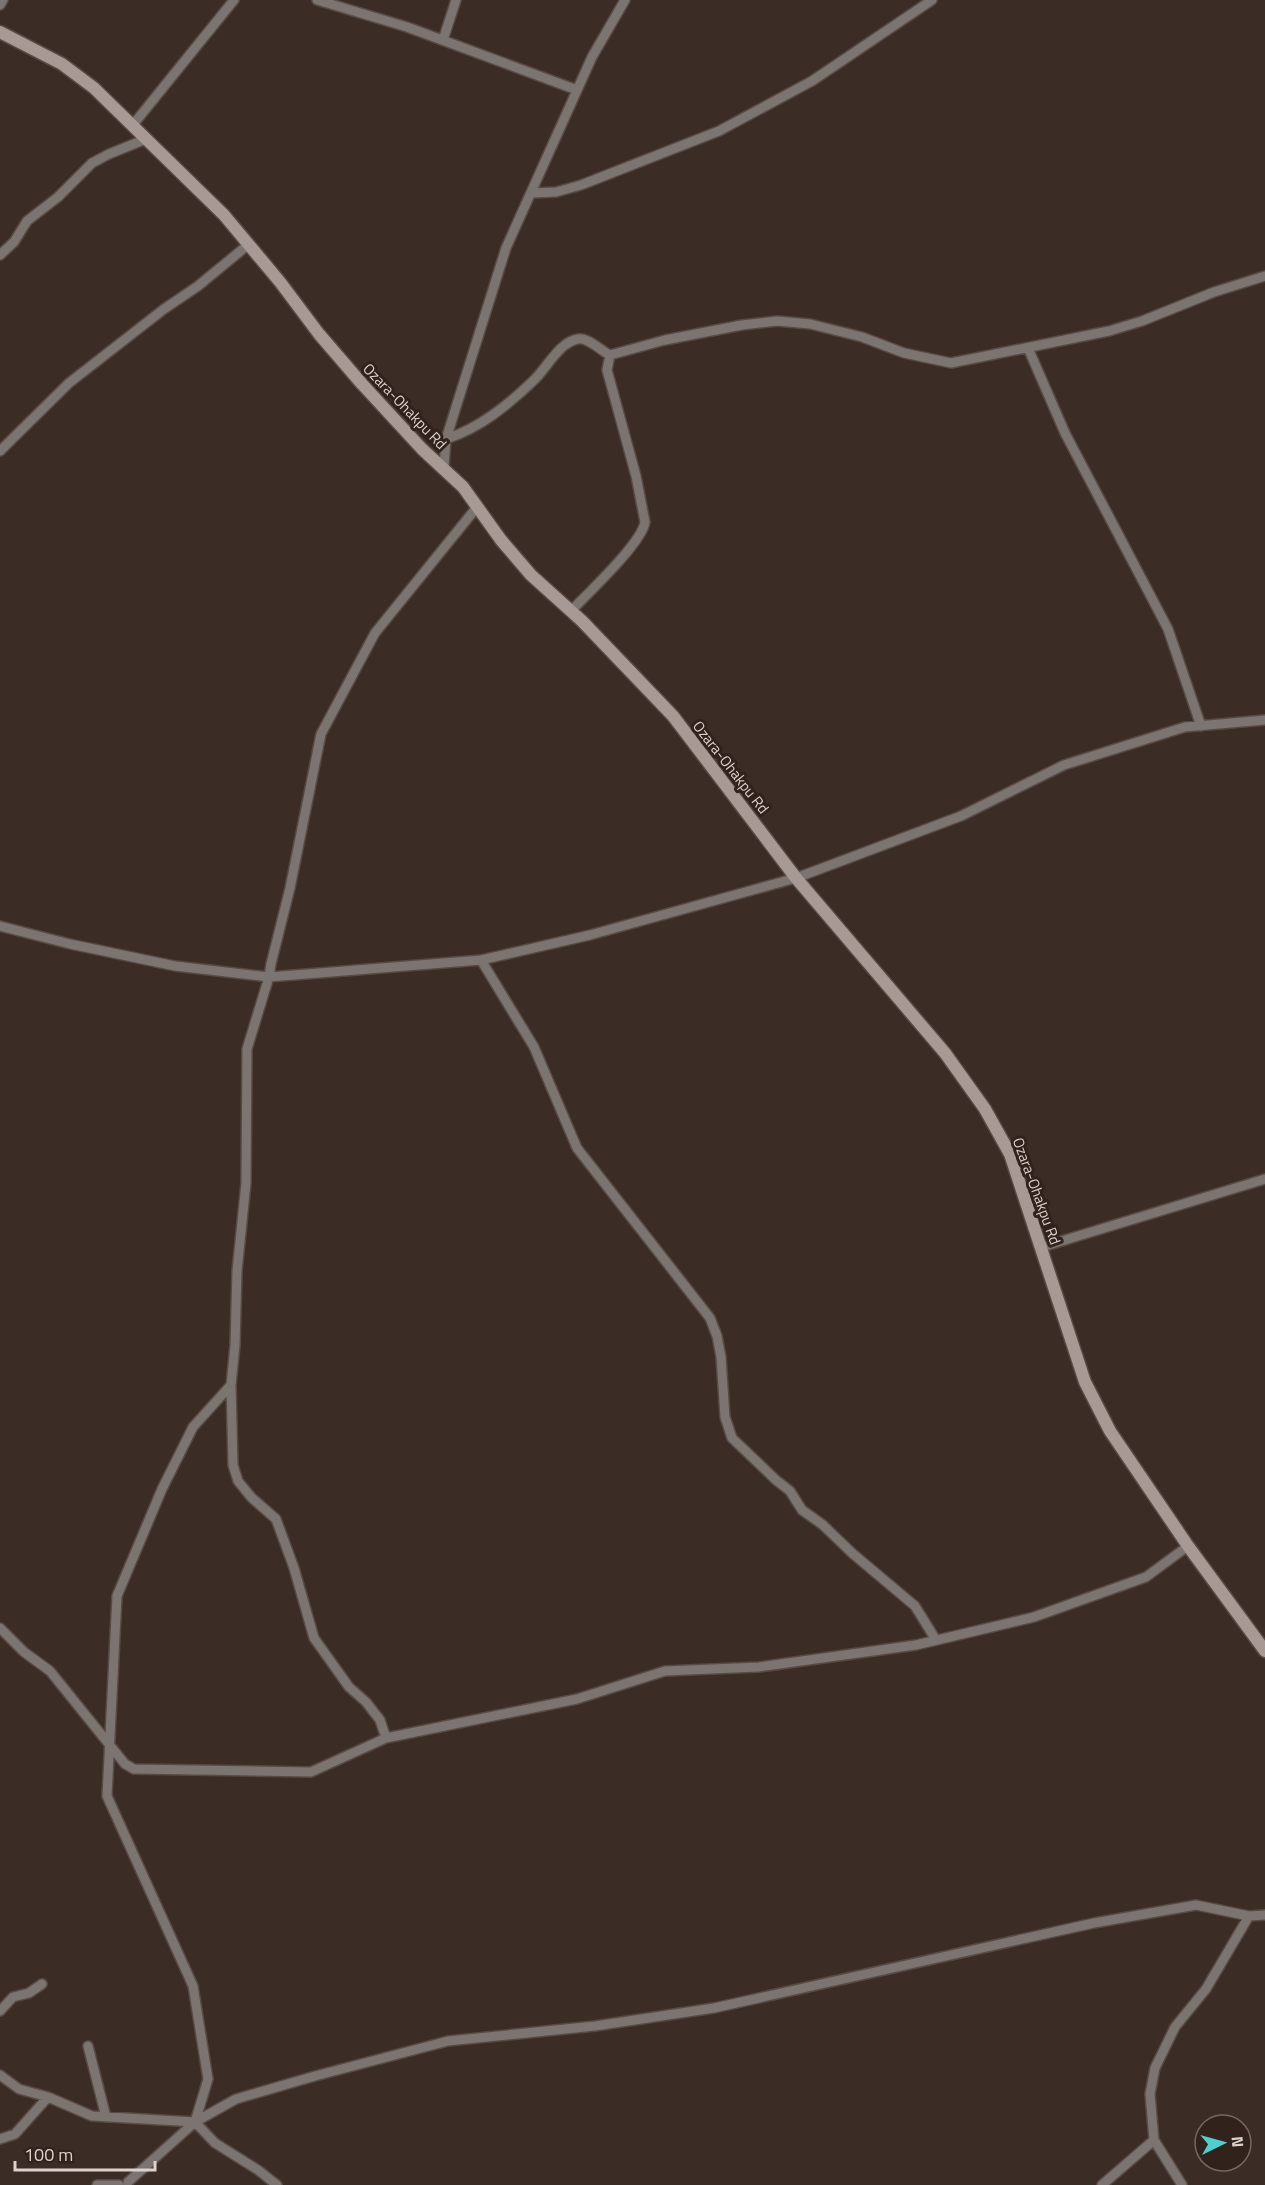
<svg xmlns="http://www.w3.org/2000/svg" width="1265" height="2185" viewBox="0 0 1265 2185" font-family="'Titillium Web',sans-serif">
	<rect width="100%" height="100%" fill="#3b2c25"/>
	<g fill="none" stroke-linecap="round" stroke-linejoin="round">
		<!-- minor casing -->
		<g stroke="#584a43" stroke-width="12">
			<path id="minor" d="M 317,0 L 407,27 L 577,90
				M 0,5 L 3,0
				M 443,40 L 456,0
				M 132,126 L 234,0
				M 531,193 L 556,192 L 581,185 L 719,131 L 812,81 L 932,0
				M 0,255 L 14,242 L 27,221 L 58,197 L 92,163 L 109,154 L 146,139
				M 1028,348 L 1065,433 L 1168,629 L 1201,726
				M 446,439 C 480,428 508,405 534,380 C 547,368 559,342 578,339 C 588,337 601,351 610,355 L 665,340 L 742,325 L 777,321 L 810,324 L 862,337 L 904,353 L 951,363 L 1109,331 L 1142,321 L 1214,292 L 1265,276
				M 0,451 L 69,383 L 164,309 L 198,286 L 249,244
				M 444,467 L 446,439 L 506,248 L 592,57 L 625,0
				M 571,611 C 588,593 642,543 645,522 L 636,476 L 607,370 L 610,355
				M 0,926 L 70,944 L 175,966 L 269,977 L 481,960 L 590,935 L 796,878 L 961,816 L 1064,765 L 1185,727 L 1265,720
				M 481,960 L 534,1047 L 577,1148 L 710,1318 L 717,1336 L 721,1357 L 725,1417 L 732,1438 L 776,1480 L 790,1491 L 802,1510 L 823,1525 L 852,1553 L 915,1606 L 936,1640
				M 1042,1247 L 1265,1179
				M 0,1628 L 24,1652 L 50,1671 L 125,1764 L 134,1769 L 311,1772 L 386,1738 L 577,1699 L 665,1671 L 759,1667 L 916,1645 L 1034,1617 L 1146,1577 L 1188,1546
				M 386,1738 L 380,1720 L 366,1702 L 349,1687 L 314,1638 L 294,1568 L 276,1519 L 251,1497 L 238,1481 L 233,1465 L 231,1385 L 235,1345 L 237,1271 L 246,1183 L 247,1049 L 269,977 L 271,964 L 290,888 L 321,734 L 375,633 L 477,507
				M 0,2011 L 13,1997 L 29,1993 L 42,1984
				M 88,2046 L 106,2117
				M 0,2075 L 19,2089 L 48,2097 L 92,2116 L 195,2122 L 236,2099 L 315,2076 L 448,2041 L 595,2026 L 714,2008 L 1094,1923 L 1196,1905 L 1249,1916 L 1265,1915
				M 195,2122 L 215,2143 L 258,2170 L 277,2185
				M 0,2139 L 15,2134 L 48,2097
				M 97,2185 L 119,2185
				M 128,2185 L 128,2182 L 195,2122 L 208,2079 L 193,1986 L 107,1796 L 117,1596 L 162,1489 L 193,1427 L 231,1385
				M 1102,2185 L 1154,2140
				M 1182,2185 L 1154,2140 L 1150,2094 L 1155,2068 L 1175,2027 L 1206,1989 L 1249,1916"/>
		</g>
		<!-- secondary casing -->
		<g stroke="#584a43" stroke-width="15">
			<path id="secondary" d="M 0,32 L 62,64 L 94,88 L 224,215 L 280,282 L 319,334 L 362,384 L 422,449 L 463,487 L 501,540 L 531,575 L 582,621 L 673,716 L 796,878 L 945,1053 L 985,1109 L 1010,1154 L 1085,1382 L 1110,1431 L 1188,1546 L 1265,1651"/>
		</g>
		<!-- minor -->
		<use href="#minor" stroke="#7c7470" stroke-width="9"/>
		<!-- secondary -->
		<use href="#secondary" stroke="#a79a95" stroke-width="12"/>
	</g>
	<g text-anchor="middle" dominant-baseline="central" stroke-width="6" stroke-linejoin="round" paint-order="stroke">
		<!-- street labels -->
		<g font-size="15" fill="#dbd1cd" stroke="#31221c">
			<text transform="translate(405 406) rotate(46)">Ozara-Ohakpu Rd</text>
			<text transform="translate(731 767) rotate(52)">Ozara-Ohakpu Rd</text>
			<text transform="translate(1037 1191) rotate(70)">Ozara-Ohakpu Rd</text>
		</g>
	</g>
	<!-- north arrow -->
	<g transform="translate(1223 2143) rotate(85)"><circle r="28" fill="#31221c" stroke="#756863" stroke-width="1.5"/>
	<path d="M0-4.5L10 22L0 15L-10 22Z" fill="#52cdce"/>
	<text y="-9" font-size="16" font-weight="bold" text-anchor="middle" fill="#dbd1cd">N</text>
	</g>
	<!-- scale -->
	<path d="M15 2161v9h140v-9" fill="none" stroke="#dbd1cd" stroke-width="3"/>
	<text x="24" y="2161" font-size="18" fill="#dbd1cd" stroke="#31221c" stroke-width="4.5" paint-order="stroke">100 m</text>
</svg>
